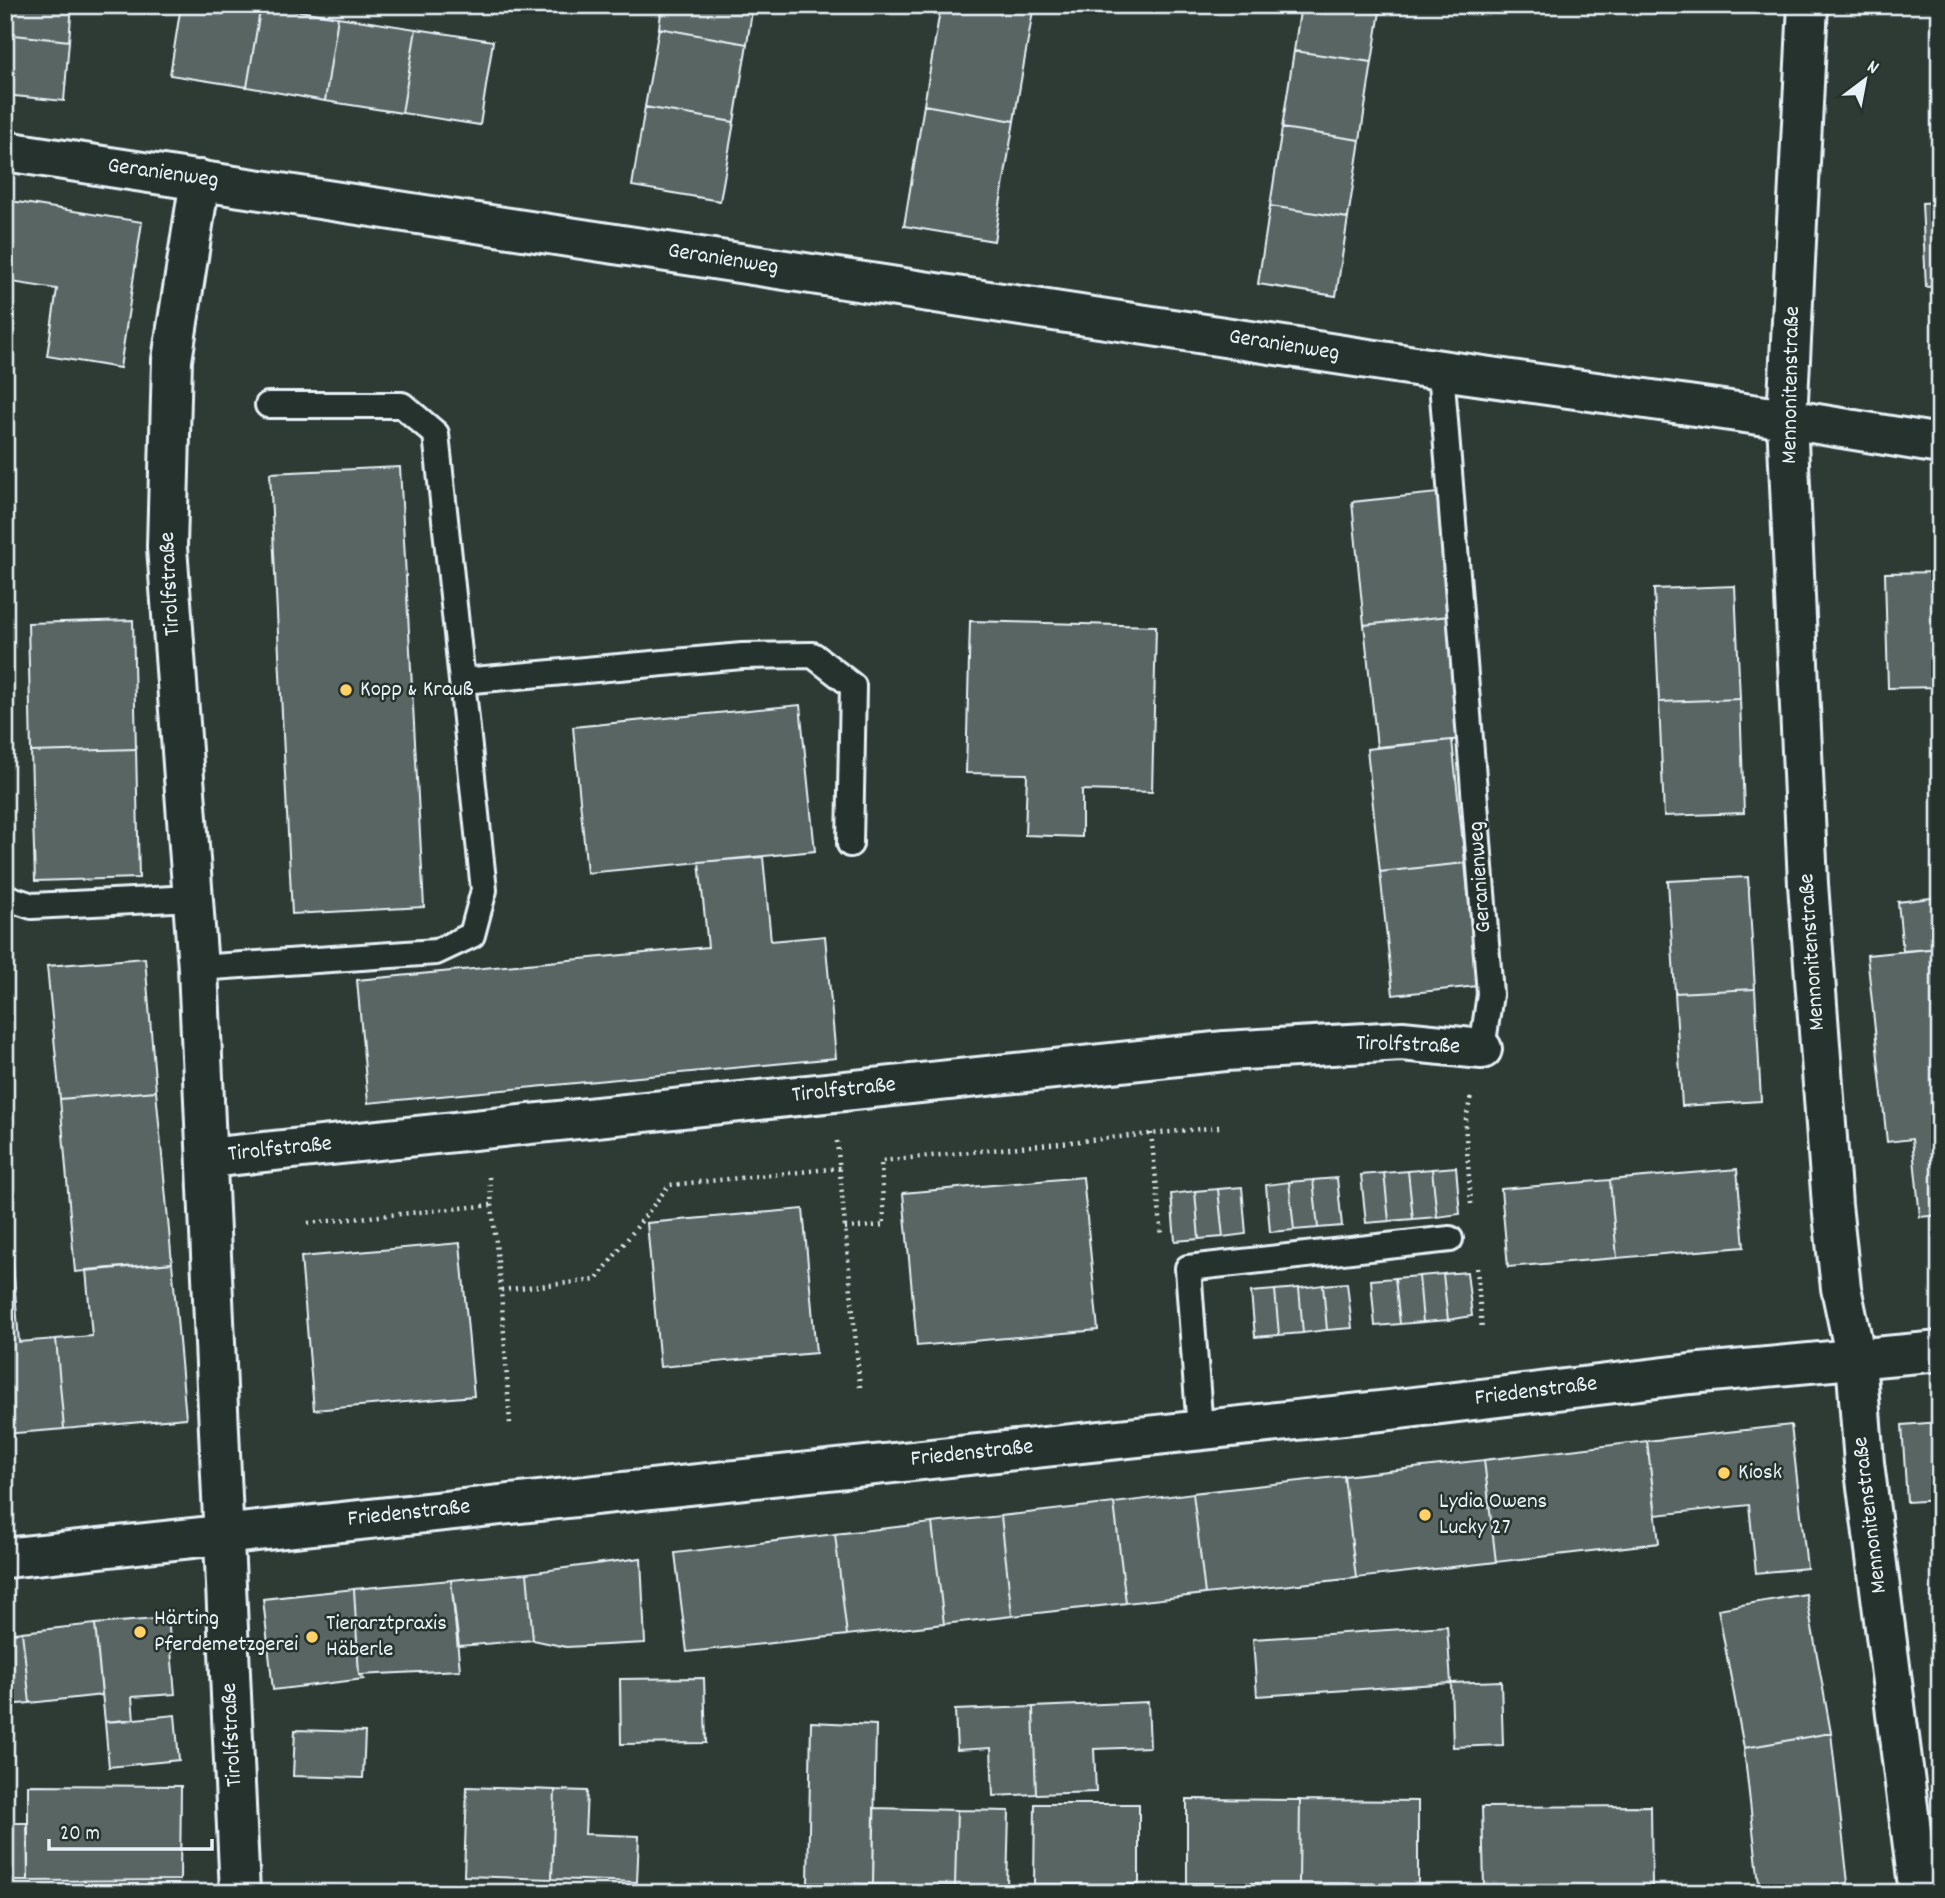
<svg xmlns="http://www.w3.org/2000/svg" width="1945" height="1898" viewBox="0 0 1945 1898" font-family="Dekko,sans-serif">
	<rect width="100%" height="100%" fill="#2e3b35"/>
	<filter id="ink" filterUnits="userSpaceOnUse"><feTurbulence type="fractalNoise" baseFrequency=".0143" numOctaves="2"/><feDisplacementMap in="SourceGraphic" scale="14" xChannelSelector="R" yChannelSelector="G"/><feConvolveMatrix kernelMatrix="1 2 1 2 8 2 1 2 1" color-interpolation-filters="sRGB"/></filter>
	<g filter="url(#ink)">
		<!-- building -->
		<path fill="#596563" stroke="#e8f1f8" stroke-width="2" d="M 5,5 L 72,5 L 69,41 L 5,34 Z
			M 181,5 L 261,5 L 247,87 L 170,75 Z
			M 261,5 L 338,17 L 325,101 L 247,87 Z
			M 662,5 L 753,5 L 747,44 L 659,28 Z
			M 941,5 L 1034,5 L 1014,121 L 924,105 Z
			M 1301,5 L 1381,5 L 1372,62 L 1294,51 Z
			M 338,17 L 416,29 L 402,113 L 325,101 Z
			M 659,28 L 747,44 L 734,122 L 645,107 Z
			M 416,29 L 493,41 L 480,125 L 402,113 Z
			M 5,34 L 69,41 L 64,101 L 5,95 Z
			M 1294,51 L 1372,62 L 1360,140 L 1282,128 Z
			M 924,105 L 1014,121 L 994,241 L 904,226 Z
			M 645,107 L 734,122 L 720,201 L 632,186 Z
			M 1282,128 L 1360,140 L 1348,218 L 1270,206 Z
			M 5,200 L 142,222 L 120,368 L 47,356 L 57,289 L 5,281 Z
			M 1940,202 L 1940,286 L 1926,287 L 1922,203 Z
			M 1270,206 L 1348,218 L 1336,296 L 1258,284 Z
			M 400,467 L 424,907 L 292,914 L 270,473 Z
			M 1437,493 L 1449,616 L 1364,625 L 1352,502 Z
			M 1940,572 L 1940,687 L 1888,688 L 1885,573 Z
			M 1735,586 L 1740,699 L 1659,702 L 1654,589 Z
			M 1449,616 L 1462,739 L 1377,747 L 1364,625 Z
			M 133,620 L 136,749 L 31,752 L 28,623 Z
			M 970,621 L 1156,626 L 1152,792 L 1082,790 L 1082,837 L 1025,835 L 1027,774 L 966,773 Z
			M 1740,699 L 1744,813 L 1664,816 L 1659,702 Z
			M 800,705 L 815,851 L 587,873 L 573,727 Z
			M 1452,740 L 1465,863 L 1380,872 L 1367,749 Z
			M 136,749 L 139,878 L 35,881 L 31,752 Z
			M 763,857 L 771,941 L 825,936 L 836,1058 L 368,1103 L 357,980 L 708,947 L 699,862 Z
			M 1465,863 L 1477,986 L 1393,995 L 1380,872 Z
			M 1748,877 L 1755,989 L 1675,993 L 1668,881 Z
			M 1940,897 L 1940,948 L 1903,951 L 1898,902 Z
			M 1940,948 L 1940,1215 L 1920,1217 L 1912,1139 L 1887,1142 L 1867,955 Z
			M 145,958 L 156,1091 L 60,1099 L 47,966 Z
			M 1755,989 L 1761,1101 L 1682,1106 L 1675,993 Z
			M 156,1091 L 172,1263 L 75,1272 L 60,1099 Z
			M 5,1153 L 15,1290 L 5,1291 Z
			M 1456,1167 L 1460,1214 L 1437,1217 L 1432,1169 Z
			M 1432,1169 L 1437,1217 L 1413,1219 L 1408,1171 Z
			M 1737,1169 L 1744,1247 L 1617,1258 L 1610,1180 Z
			M 1408,1171 L 1413,1219 L 1389,1221 L 1384,1173 Z
			M 1384,1173 L 1389,1221 L 1366,1223 L 1361,1175 Z
			M 1083,1177 L 1098,1330 L 917,1346 L 903,1193 Z
			M 1337,1178 L 1342,1226 L 1318,1228 L 1313,1180 Z
			M 1313,1180 L 1318,1228 L 1294,1230 L 1289,1182 Z
			M 1610,1180 L 1617,1258 L 1508,1267 L 1501,1189 Z
			M 1289,1182 L 1294,1230 L 1270,1232 L 1266,1185 Z
			M 1242,1187 L 1246,1234 L 1223,1237 L 1218,1189 Z
			M 1218,1189 L 1223,1237 L 1199,1239 L 1195,1191 Z
			M 1195,1191 L 1199,1239 L 1175,1241 L 1171,1194 Z
			M 803,1209 L 816,1353 L 660,1367 L 647,1223 Z
			M 460,1243 L 474,1396 L 314,1410 L 301,1257 Z
			M 172,1263 L 186,1418 L 64,1429 L 56,1339 L 92,1336 L 86,1270 Z
			M 1467,1272 L 1472,1316 L 1448,1320 L 1443,1274 Z
			M 1443,1274 L 1448,1320 L 1423,1322 L 1419,1276 Z
			M 1419,1276 L 1423,1322 L 1400,1324 L 1395,1278 Z
			M 1395,1278 L 1400,1324 L 1375,1326 L 1371,1280 Z
			M 1347,1283 L 1352,1328 L 1327,1330 L 1323,1285 Z
			M 1323,1285 L 1327,1330 L 1303,1333 L 1299,1288 Z
			M 1299,1288 L 1303,1333 L 1279,1335 L 1275,1290 Z
			M 15,1290 L 19,1342 L 56,1339 L 64,1429 L 5,1434 L 5,1291 Z
			M 1275,1290 L 1279,1335 L 1255,1337 L 1251,1292 Z
			M 1940,1422 L 1940,1500 L 1907,1502 L 1902,1425 Z
			M 1791,1425 L 1807,1568 L 1756,1573 L 1749,1505 L 1656,1515 L 1647,1441 Z
			M 1647,1441 L 1659,1543 L 1496,1562 L 1484,1460 Z
			M 1484,1460 L 1496,1562 L 1356,1578 L 1344,1476 Z
			M 1344,1476 L 1356,1578 L 1205,1594 L 1193,1493 Z
			M 1193,1493 L 1205,1594 L 1126,1603 L 1114,1503 Z
			M 1114,1503 L 1126,1603 L 1012,1616 L 1001,1516 Z
			M 1001,1516 L 1012,1616 L 944,1624 L 932,1523 Z
			M 932,1523 L 944,1624 L 847,1635 L 835,1534 Z
			M 835,1534 L 847,1635 L 687,1652 L 675,1553 Z
			M 641,1558 L 645,1643 L 566,1647 L 533,1640 L 527,1573 Z
			M 527,1573 L 533,1640 L 459,1646 L 451,1580 Z
			M 451,1580 L 460,1670 L 359,1675 L 354,1589 Z
			M 354,1589 L 359,1675 L 364,1679 L 273,1690 L 263,1599 Z
			M 1806,1594 L 1831,1733 L 1744,1748 L 1718,1609 Z
			M 168,1618 L 175,1694 L 132,1697 L 134,1720 L 105,1722 L 95,1624 Z
			M 95,1624 L 102,1695 L 30,1703 L 22,1632 Z
			M 1447,1626 L 1451,1683 L 1257,1696 L 1253,1639 Z
			M 22,1632 L 30,1703 L 5,1705 L 5,1634 Z
			M 704,1678 L 706,1743 L 621,1744 L 620,1679 Z
			M 1501,1681 L 1503,1745 L 1453,1747 L 1451,1683 Z
			M 1148,1702 L 1150,1747 L 1094,1749 L 1096,1792 L 1036,1794 L 1033,1707 Z
			M 1033,1707 L 1036,1794 L 993,1796 L 991,1748 L 957,1750 L 955,1710 Z
			M 175,1715 L 179,1760 L 109,1767 L 105,1722 Z
			M 811,1722 L 876,1725 L 873,1884 L 808,1883 Z
			M 295,1730 L 365,1732 L 363,1778 L 293,1776 Z
			M 1831,1733 L 1848,1883 L 1760,1893 L 1744,1748 Z
			M 28,1785 L 181,1786 L 180,1880 L 28,1881 Z
			M 467,1787 L 555,1790 L 552,1879 L 464,1876 Z
			M 555,1790 L 587,1791 L 585,1834 L 639,1836 L 637,1882 L 552,1879 Z
			M 1187,1799 L 1300,1800 L 1299,1883 L 1187,1883 Z
			M 1300,1800 L 1418,1801 L 1418,1884 L 1299,1883 Z
			M 1035,1804 L 1139,1804 L 1139,1884 L 1034,1884 Z
			M 1651,1806 L 1652,1886 L 1484,1887 L 1482,1807 Z
			M 874,1808 L 957,1810 L 955,1886 L 873,1884 Z
			M 957,1810 L 1009,1811 L 1007,1888 L 955,1886 Z
			M 5,1823 L 27,1823 L 28,1881 L 5,1881 Z"/>
		<g fill="none" stroke-linecap="round" stroke-linejoin="round">
			<!-- service casing -->
			<g stroke="#e8f1f8" stroke-width="30">
				<path id="service" d="M 1441,370 L 1490,994 L 1482,1049
					M 462,681 L 742,656 L 813,655 L 853,686 L 850,844
					M 5,897 L 32,906 L 193,898
					M 198,968 L 436,952 L 472,935 L 484,890 L 436,434 L 402,405 L 268,405
					M 1200,1430 L 1188,1268 L 1450,1239"/>
			</g>
			<!-- minor casing -->
			<g stroke="#e8f1f8" stroke-width="44">
				<path id="minor" d="M 1808,5 L 1787,419 L 1808,884 L 1832,1205 L 1841,1288 L 1856,1359 L 1864,1463 L 1919,1893
					M 5,151 L 1441,370 L 1787,419 L 1940,444
					M 200,180 L 172,360 L 167,547 L 198,968 L 240,1893
					M 207,1158 L 1225,1051 L 1402,1041 L 1482,1049
					M 5,1558 L 1390,1410 L 1690,1374 L 1940,1351"/>
			</g>
			<!-- path -->
			<path stroke="#e8f1f8" stroke-width="4.5" stroke-dasharray="2 5" stroke-linecap="butt" d="M 1151,1133 L 1162,1236
				M 837,1141 L 860,1387
				M 489,1177 L 501,1290 L 510,1424
				M 1471,1204 L 1465,1124 L 1471,1095
				M 308,1223 L 492,1205
				M 845,1228 L 884,1225 L 881,1161 L 1220,1127
				M 1477,1268 L 1482,1330
				M 501,1290 L 596,1280 L 669,1185 L 840,1168"/>
			<!-- service -->
			<use href="#service" stroke="#26332d" stroke-width="24"/>
			<!-- minor -->
			<use href="#minor" stroke="#26332d" stroke-width="38"/>
		</g>
	</g>
	<!-- markers -->
	<g fill="#ffd166" stroke="#26332d" stroke-width="2.5">
		<circle cx="346" cy="690" r="7"/>
		<circle cx="1724" cy="1473" r="7"/>
		<circle cx="1425" cy="1515" r="7"/>
		<circle cx="140" cy="1632" r="7"/>
		<circle cx="312" cy="1637" r="7"/>
	</g>
	<g text-anchor="middle" dominant-baseline="central" stroke-width="5" stroke-linejoin="round" paint-order="stroke">
		<!-- street labels -->
		<g font-size="23" fill="#e8f1f8" stroke="#26332d">
			<text transform="translate(163 174) rotate(8)">Geranienweg</text>
			<text transform="translate(723 260) rotate(9)">Geranienweg</text>
			<text transform="translate(1284 346) rotate(9)">Geranienweg</text>
			<text transform="translate(1792 385) rotate(-89)">Mennonitenstraße</text>
			<text transform="translate(171 584) rotate(-93)">Tirolfstraße</text>
			<text transform="translate(1481 877) rotate(-94)">Geranienweg</text>
			<text transform="translate(1813 952) rotate(-94)">Mennonitenstraße</text>
			<text transform="translate(1408 1046) rotate(2)">Tirolfstraße</text>
			<text transform="translate(844 1091) rotate(-6)">Tirolfstraße</text>
			<text transform="translate(280 1150) rotate(-6)">Tirolfstraße</text>
			<text transform="translate(1536 1392) rotate(-7)">Friedenstraße</text>
			<text transform="translate(972 1454) rotate(-6)">Friedenstraße</text>
			<text transform="translate(409 1514) rotate(-6)">Friedenstraße</text>
			<text transform="translate(1871 1515) rotate(-97)">Mennonitenstraße</text>
			<text transform="translate(233 1735) rotate(-93)">Tirolfstraße</text>
		</g>
		<!-- poi labels -->
		<g font-size="23" fill="#e8f1f8" stroke="#26332d" text-anchor="start">
			<text x="360" y="690">Kopp &amp; Krauß</text>
			<text x="1738" y="1473">Kiosk</text>
			<text x="1439" y="1502">Lydia Owens<tspan x="1439" dy="26">Lucky 27</tspan></text>
			<text x="154" y="1619">Härting<tspan x="154" dy="26">Pferdemetzgerei</tspan></text>
			<text x="326" y="1624">Tierarztpraxis<tspan x="326" dy="26">Häberle</tspan></text>
		</g>
	</g>
	<!-- margin -->
	<rect width="1945" height="1898" fill="none" stroke="#26332d" stroke-width="28"/>
	<rect x="14" y="14" width="1917" height="1870" fill="none" stroke="#e8f1f8" stroke-width="2.5" filter="url(#ink)"/>
	<!-- north arrow -->
	<g transform="translate(1865 80) rotate(32)" stroke="#26332d" stroke-width="5" paint-order="stroke">
	<path d="M0-5L12 26L0 18L-12 26Z" fill="#e8f1f8"/>
	<text y="-10" font-size="19" font-weight="bold" text-anchor="middle" fill="#e8f1f8">N</text>
	</g>
	<!-- scale -->
	<path d="M49 1839v10h163v-10" fill="none" stroke="#e8f1f8" stroke-width="3.5"/>
	<text x="60" y="1839" font-size="21" fill="#e8f1f8" stroke="#26332d" stroke-width="5" paint-order="stroke">20 m</text>
</svg>
